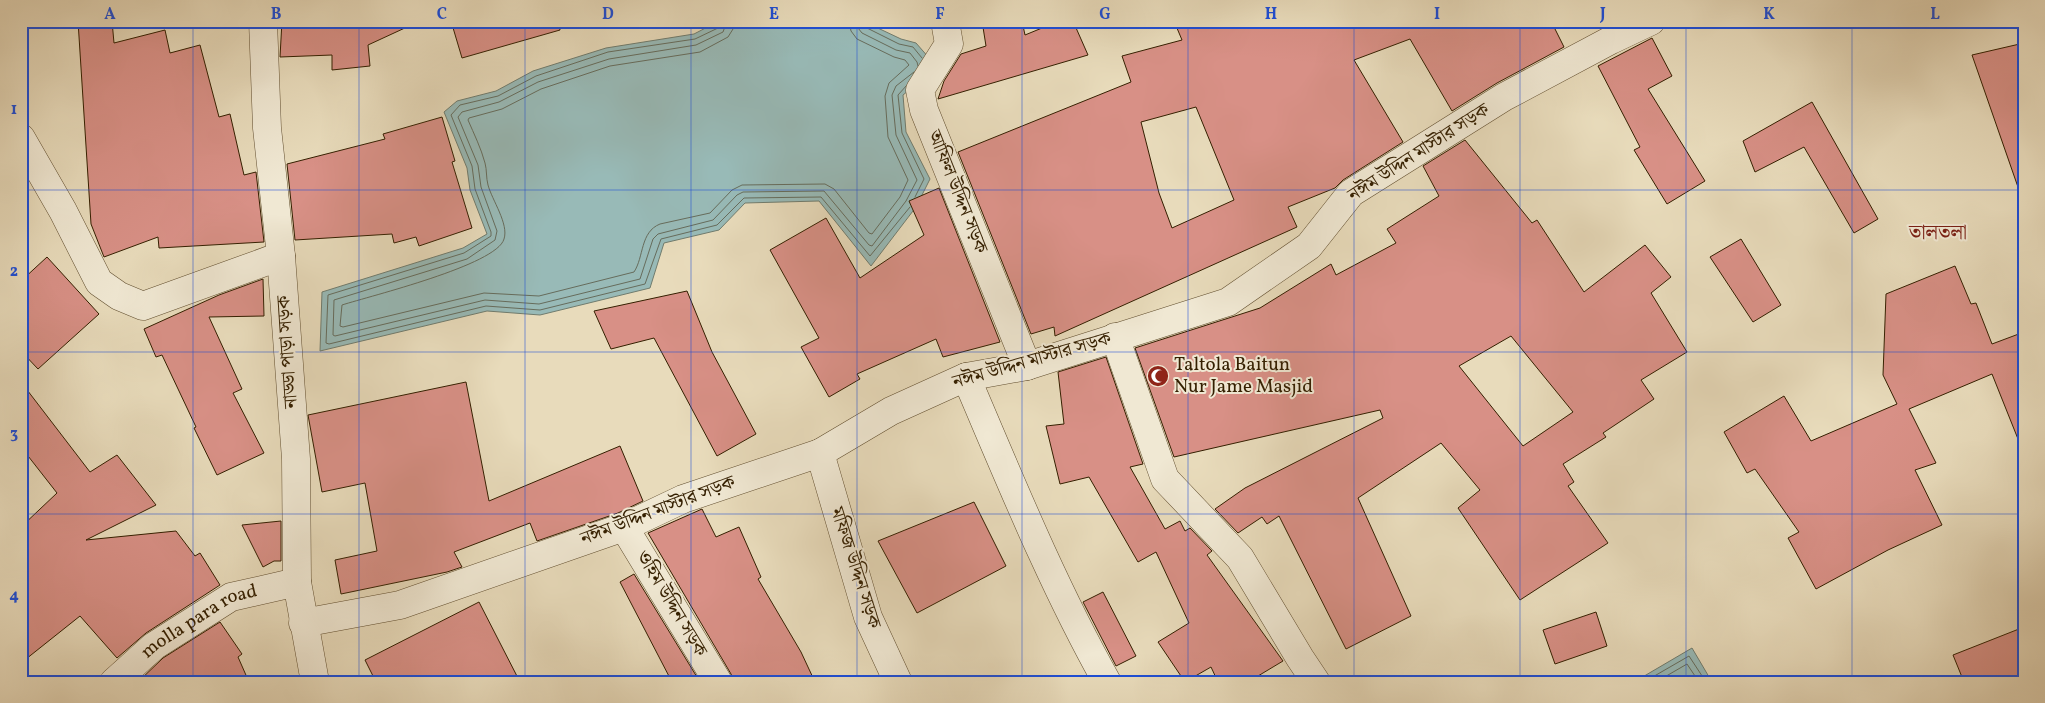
<svg xmlns="http://www.w3.org/2000/svg" width="2045" height="703" viewBox="0 0 2045 703" font-family="Vollkorn,'Noto Serif Bengali',serif">
	<rect width="100%" height="100%" fill="#e8dbbb"/>
	<filter id="stains"><feTurbulence type="fractalNoise" baseFrequency=".004" numOctaves="4"/><feColorMatrix values="0 0 0 0 .2 0 0 0 0 .09 0 0 0 0 .02 0 0 0 .5 -.17"/></filter>
	<radialGradient id="worn" r=".72"><stop offset=".6" stop-color="#630" stop-opacity="0"/><stop offset="1" stop-color="#630" stop-opacity=".3"/></radialGradient>
	<!-- water -->
	<path fill="#98bab7" stroke="#707c6e" d="M 719,21 L 863,21 L 901,39 L 916,43 L 930,59 L 928,75 L 903,95 L 906,132 L 930,179 L 916,207 L 871,266 L 819,201 L 745,203 L 719,230 L 664,243 L 650,288 L 540,315 L 487,311 L 320,351 L 322,292 L 463,248 L 487,234 L 470,190 L 467,168 L 444,112 L 457,101 L 496,91 L 533,71 L 606,48 L 694,34 Z
		M 1692,648 L 1712,682 L 1634,682 Z"/>
	<g fill="none" stroke-linecap="round" stroke-linejoin="round">
		<!-- shore -->
		<path stroke="#666c5c" stroke-width="1" d="M 720,21 L 718,28 L 695,39 L 608,52 L 536,76 L 498,96 L 460,105 L 451,115 L 472,166 L 475,189 L 491,232 L 491,236 L 464,253 L 328,295 L 326,343 L 329,344 L 486,306 L 540,310 L 645,284 L 661,239 L 717,225 L 744,198 L 821,197 L 870,256 L 910,207
			M 727,21 L 723,32 L 696,45 L 609,59 L 538,82 L 499,102 L 462,112 L 458,117 L 478,165 L 481,187 L 497,231 L 495,240 L 467,259 L 334,300 L 333,335 L 335,336 L 485,300 L 539,304 L 640,279 L 653,239 L 658,234 L 713,220 L 737,195 L 743,192 L 824,191 L 869,245 L 872,246 L 906,201 L 917,180 L 896,135 L 892,95 L 896,86 L 914,72
			M 734,21 L 733,29 L 728,37 L 700,52 L 610,66 L 541,89 L 502,109 L 469,118 L 468,120 C 474,134 481,148 485,163 C 487,170 486,178 488,185 C 492,200 509,224 504,239 C 497,265 370,296 342,305 L 340,326 L 343,327 L 484,293 L 539,296 L 634,272 C 644,257 640,232 660,224 L 710,213 L 732,190 L 742,185 L 825,184 L 834,189 L 869,233 L 872,234 L 900,197 L 908,180 L 888,137 L 885,96 L 889,83 L 909,65 L 905,60 L 894,57 L 857,39 L 851,31 L 849,21
			M 857,21 L 858,28 L 862,33 L 896,50 L 910,53 L 917,62 L 918,66
			M 863,21 L 867,28 L 899,44 L 913,47 L 922,58
			M 907,85 L 898,95 L 902,133 L 924,179 L 915,197
			M 1644,682 L 1689,656 L 1706,682
			M 1656,682 L 1687,664 L 1699,682"/>
	</g>
	<!-- building -->
	<path fill="#d89086" stroke="#341f00" fill-rule="evenodd" d="M 78,21 L 112,21 L 114,43 L 165,30 L 170,53 L 200,45 L 219,117 L 230,114 L 244,175 L 256,172 L 264,242 L 159,248 L 158,237 L 104,257 L 91,224 Z
		M 282,21 L 420,21 L 368,45 L 370,66 L 332,70 L 332,55 L 280,57 Z
		M 451,21 L 559,21 L 560,30 L 462,58 Z
		M 982,21 L 1022,21 L 1025,35 L 1059,21 L 1073,21 L 1088,55 L 938,99 L 944,81 L 961,54 L 986,46 Z
		M 1174,21 L 1551,21 L 1564,47 L 1497,83 L 1452,111 L 1410,39 L 1354,60 L 1403,142 L 1343,180 L 1335,188 L 1288,207 L 1297,227 L 1055,336 L 1054,327 L 1031,334 L 958,152 L 1131,82 L 1122,56 L 1182,40 ZM 1196,107 L 1234,200 L 1172,228 L 1159,193 L 1141,122 Z
		M 1652,38 L 1672,76 L 1648,89 L 1705,181 L 1667,204 L 1634,150 L 1640,147 L 1598,66 Z
		M 2024,43 L 2024,189 L 2019,190 L 1972,55 Z
		M 1812,102 L 1878,219 L 1854,233 L 1804,147 L 1755,172 L 1743,141 Z
		M 442,117 L 455,161 L 452,162 L 472,228 L 419,246 L 416,237 L 394,243 L 392,234 L 295,240 L 287,164 L 385,139 L 383,134 Z
		M 1465,140 L 1532,223 L 1537,220 L 1584,292 L 1645,245 L 1671,277 L 1651,293 L 1687,352 L 1641,380 L 1654,399 L 1603,433 L 1606,437 L 1563,464 L 1574,482 L 1568,486 L 1608,543 L 1520,600 L 1458,508 L 1480,490 L 1441,443 L 1358,498 L 1411,616 L 1346,649 L 1279,516 L 1267,524 L 1262,517 L 1238,533 L 1215,509 L 1245,488 L 1383,418 L 1380,410 L 1174,457 L 1135,348 L 1260,308 L 1331,264 L 1336,275 L 1396,243 L 1387,229 L 1439,196 L 1423,166 ZM 1511,336 L 1573,412 L 1523,446 L 1459,366 Z
		M 939,188 L 1000,342 L 943,357 L 936,339 L 857,374 L 860,379 L 829,397 L 801,347 L 819,338 L 770,250 L 826,218 L 860,278 L 924,235 L 909,201 Z
		M 1741,239 L 1781,305 L 1753,322 L 1710,257 Z
		M 47,257 L 99,314 L 38,369 L 21,351 L 21,281 Z
		M 1955,266 L 1971,304 L 1976,303 L 1992,344 L 2024,332 L 2024,448 L 2022,449 L 1992,374 L 1909,409 L 1936,463 L 1915,470 L 1942,525 L 1888,550 L 1816,589 L 1788,538 L 1799,532 L 1755,469 L 1747,473 L 1724,432 L 1784,396 L 1811,441 L 1897,404 L 1883,375 L 1886,294 Z
		M 263,279 L 264,316 L 209,317 L 242,389 L 233,393 L 264,453 L 217,475 L 194,428 L 196,427 L 162,355 L 156,357 L 144,329 L 219,295 Z
		M 687,291 L 712,352 L 756,434 L 717,456 L 654,338 L 611,349 L 594,311 Z
		M 1106,357 L 1143,464 L 1130,467 L 1165,529 L 1180,521 L 1185,531 L 1190,528 L 1212,551 L 1207,555 L 1283,661 L 1248,682 L 1218,682 L 1211,667 L 1185,682 L 1158,642 L 1189,623 L 1156,552 L 1138,562 L 1089,477 L 1060,484 L 1046,426 L 1064,424 L 1058,372 Z
		M 21,382 L 90,472 L 117,455 L 156,505 L 86,540 L 176,531 L 195,556 L 200,553 L 220,585 L 146,633 L 117,658 L 80,616 L 21,663 L 21,527 L 57,493 L 21,447 Z
		M 466,382 L 489,501 L 620,446 L 643,501 L 618,513 L 537,541 L 530,523 L 454,552 L 462,567 L 447,572 L 341,594 L 335,560 L 377,551 L 365,483 L 322,492 L 308,415 Z
		M 974,502 L 1006,566 L 917,613 L 878,541 Z
		M 702,509 L 716,537 L 739,527 L 761,577 L 758,579 L 801,652 L 815,682 L 734,682 L 731,674 L 648,533 Z
		M 281,521 L 281,561 L 274,561 L 263,567 L 242,525 Z
		M 634,574 L 700,682 L 672,682 L 620,582 Z
		M 1103,592 L 1136,656 L 1116,666 L 1083,602 Z
		M 479,602 L 520,682 L 376,682 L 365,660 Z
		M 1596,612 L 1607,646 L 1555,664 L 1543,630 Z
		M 220,622 L 242,654 L 238,657 L 249,682 L 138,682 L 163,658 Z
		M 2024,627 L 2024,682 L 1964,682 L 1953,655 Z"/>
	<g fill="none" stroke-linecap="round" stroke-linejoin="round">
		<!-- minor casing -->
		<g stroke="#614e2f" stroke-width="29">
			<g id="minor">
				<path d="M 263,21 L 267,128 L 281,256 L 296,459 L 297,582 L 315,682"/>
				<path d="M 945,21 L 949,44 L 920,90 L 924,110 L 1027,366"/>
				<path d="M 21,138 L 63,211 L 99,282 L 119,296 L 143,306 L 281,256"/>
				<path d="M 1115,337 L 1165,479 L 1240,558 L 1300,658 L 1316,682"/>
				<path d="M 966,377 C 1010,480 1052,584 1107,682"/>
				<path d="M 820,453 L 868,617 L 898,682"/>
				<path d="M 624,527 L 718,682"/>
				<path d="M 303,623 L 400,605 L 624,527 L 683,499 L 820,453 L 891,411 L 966,377 L 1027,366 L 1228,302 L 1309,246 L 1351,193 L 1504,97 L 1611,40 L 1651,21"/>
				<path id="s1" d="M 114,682 L 154,646 L 231,597 L 297,582"/>
			</g>
		</g>
		<!-- minor -->
		<use href="#minor" stroke="#f0e8d3" stroke-width="28"/>
	</g>
	<!-- grid -->
	<path fill="none" stroke="#1d4ed8" stroke-width="1" stroke-opacity="0.55" d="M 193,21 L 193,682M 359,21 L 359,682M 525,21 L 525,682M 691,21 L 691,682M 857,21 L 857,682M 1022,21 L 1022,682M 1188,21 L 1188,682M 1354,21 L 1354,682M 1520,21 L 1520,682M 1686,21 L 1686,682M 1852,21 L 1852,682M 21,190 L 2024,190M 21,352 L 2024,352M 21,514 L 2024,514"/>
	<!-- icons -->
	<defs>
		<g id="mosque-disc" transform="scale(1.125)"><circle r="9.5" fill="#8f2418" stroke="#f0e8d3"/><path d="M3.5-4.9A6 6 0 1 0 3.5 4.9A5 5 0 1 1 3.5-4.9Z" fill="#fff"/></g>
	</defs>
	<g fill-rule="evenodd">
		<use href="#mosque-disc" x="1158" y="376"/>
	</g>
	<g text-anchor="middle" dominant-baseline="central" stroke-width="4" stroke-linejoin="round" paint-order="stroke">
		<!-- street labels -->
		<g font-size="19" fill="#341f00" stroke="#f0e8d3">
			<text transform="translate(1419 153) rotate(-33)">নঈম উদ্দিন মাস্টার সড়ক</text>
			<text transform="translate(957 192) rotate(68)">আফিল উদ্দিন সড়ক</text>
			<text transform="translate(288 352) rotate(-94)">নাড্ডা পাড়া সড়ক</text>
			<text transform="translate(1032 361) rotate(-16)">নঈম উদ্দিন মাস্টার সড়ক</text>
			<text transform="translate(658 511) rotate(-21)">নঈম উদ্দিন মাস্টার সড়ক</text>
			<text transform="translate(855 568) rotate(72)">মফিজ উদ্দিন সড়ক</text>
			<text transform="translate(671 604) rotate(59)">ওহিম উদ্দিন সড়ক</text>
			<text stroke="none"><textPath href="#s1" startOffset="106">molla para road</textPath></text>
		</g>
		<!-- poi labels -->
		<g font-size="19" fill="#341f00" stroke="#f0e8d3" text-anchor="start">
			<text x="1174" y="365">Taltola Baitun<tspan x="1174" dy="22">Nur Jame Masjid</tspan></text>
		</g>
		<!-- neighbourhood labels -->
		<g font-size="20" fill="#7a1f14" stroke="#f0e8d3">
			<text x="1938" y="234">তালতলা</text>
		</g>
	</g>
	<!-- margin -->
	<rect width="2045" height="703" fill="none" stroke="#e8dbbb" stroke-width="55"/>
	<rect x="28" y="28" width="1990" height="648" fill="none" stroke="#1d4ed8" stroke-width="2"/>
	<g font-size="16" text-anchor="middle" font-weight="bold" fill="#1d4ed8">
		<text x="110" y="19">A</text>
		<text x="276" y="19">B</text>
		<text x="442" y="19">C</text>
		<text x="608" y="19">D</text>
		<text x="774" y="19">E</text>
		<text x="940" y="19">F</text>
		<text x="1105" y="19">G</text>
		<text x="1271" y="19">H</text>
		<text x="1437" y="19">I</text>
		<text x="1603" y="19">J</text>
		<text x="1769" y="19">K</text>
		<text x="1935" y="19">L</text>
		<text x="14" y="114">1</text>
		<text x="14" y="276">2</text>
		<text x="14" y="438">3</text>
		<text x="14" y="600">4</text>
	</g>
	<rect width="100%" height="100%" filter="url(#stains)"/>
	<rect width="100%" height="100%" fill="url(#worn)"/>
</svg>
